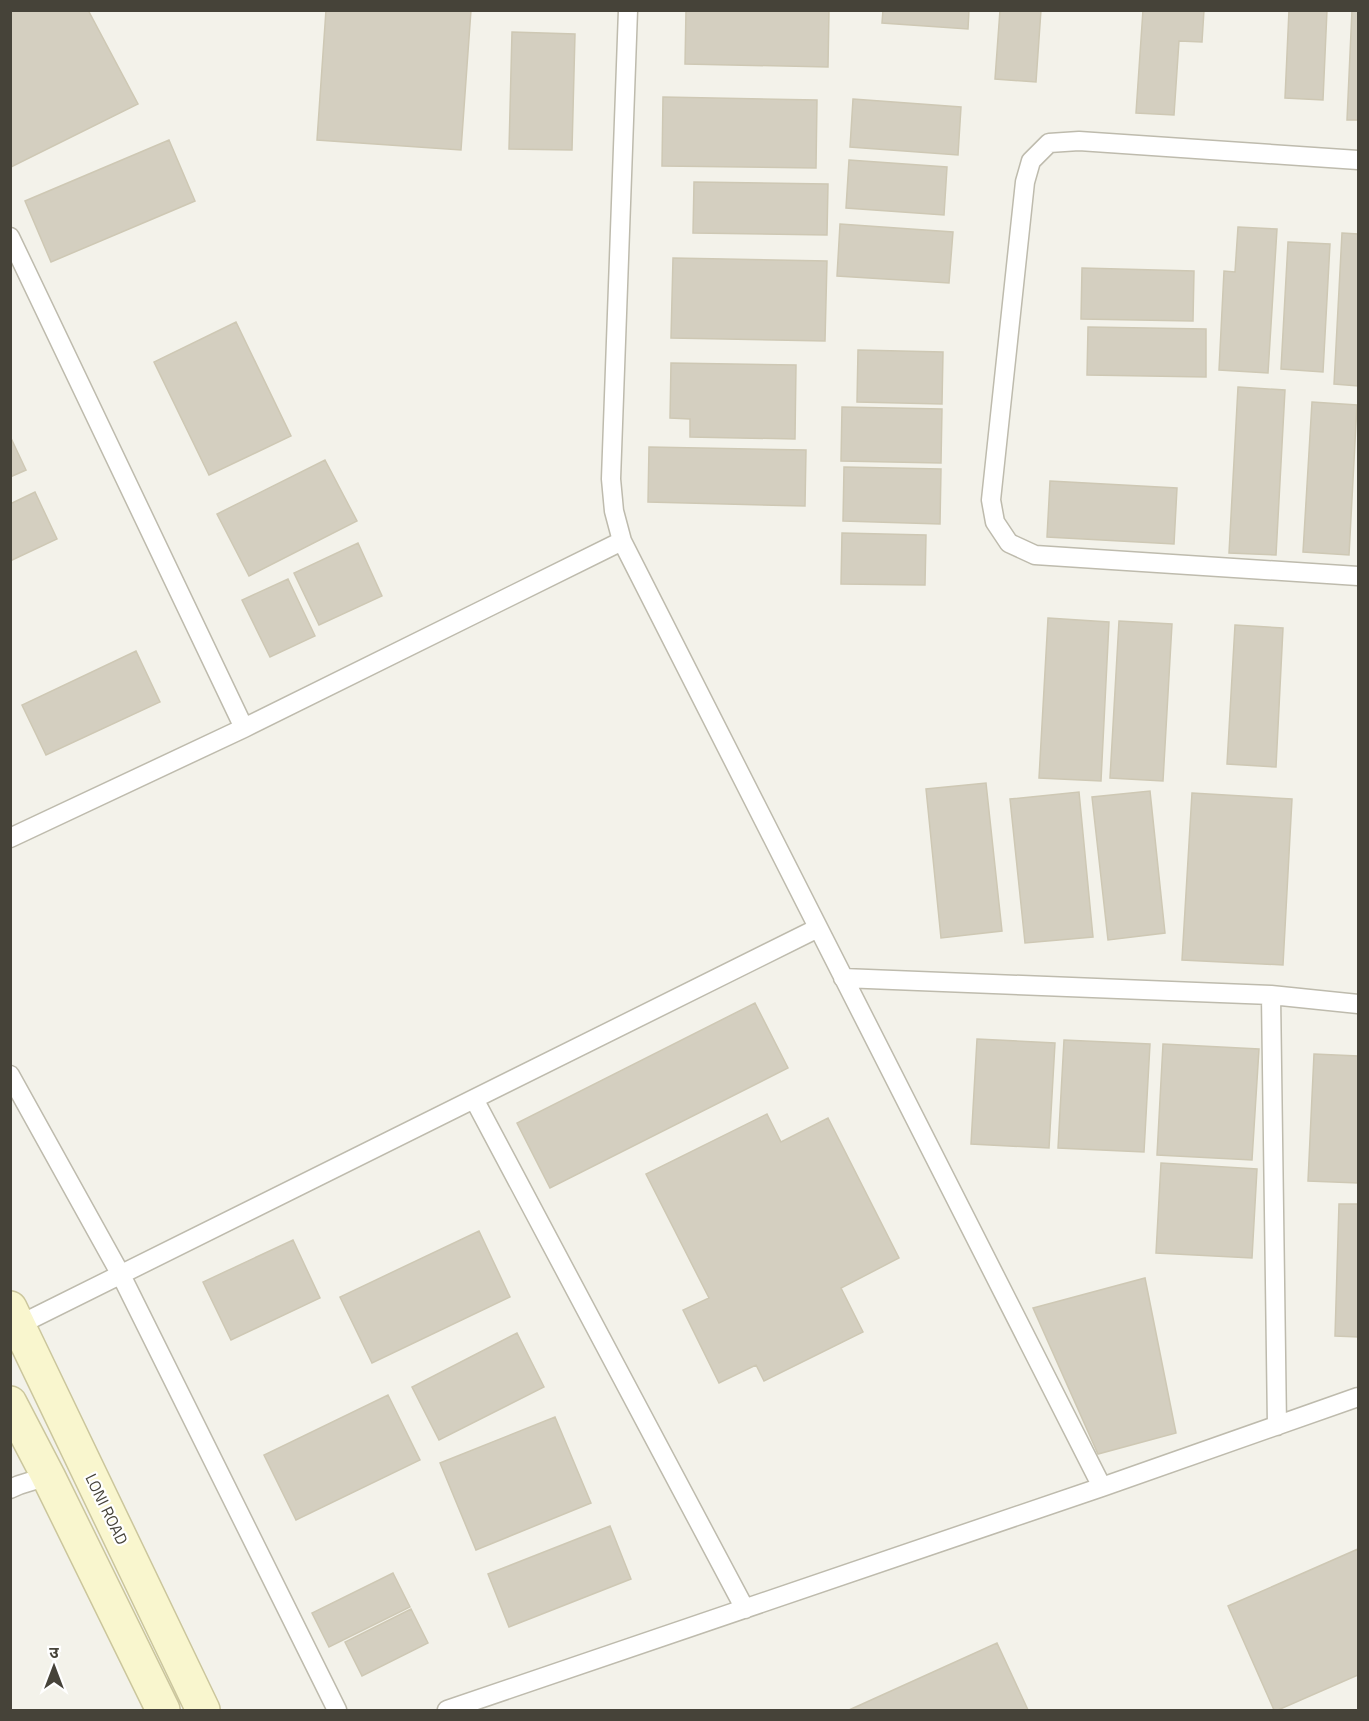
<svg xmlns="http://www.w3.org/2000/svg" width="1369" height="1721" viewBox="0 0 1369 1721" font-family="'Titillium Web','Noto Sans Devanagari',sans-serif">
	<rect width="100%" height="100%" fill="#f3f2ea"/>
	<!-- building -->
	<path fill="#d4cfc0" stroke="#cec8b4" stroke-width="1.5" d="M 10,10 L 88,10 L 138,104 L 11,167 Z
		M 326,10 L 471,10 L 461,150 L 317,140 Z
		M 686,10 L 829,10 L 828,67 L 685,64 Z
		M 883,10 L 969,10 L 968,29 L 882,23 Z
		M 1000,10 L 1041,10 L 1036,82 L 995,79 Z
		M 1143,10 L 1204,10 L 1202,42 L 1179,41 L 1174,115 L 1136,113 Z
		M 1289,10 L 1327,10 L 1323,100 L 1285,98 Z
		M 1352,10 L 1358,10 L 1358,120 L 1347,120 Z
		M 512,32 L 575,34 L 572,150 L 509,149 Z
		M 663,97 L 817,100 L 816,168 L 662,166 Z
		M 853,99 L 961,107 L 958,155 L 850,147 Z
		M 169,140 L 195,201 L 51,262 L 25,201 Z
		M 849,160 L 947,167 L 944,215 L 846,208 Z
		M 694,182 L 828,184 L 827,235 L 693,233 Z
		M 840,224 L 953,232 L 949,283 L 837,276 Z
		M 1238,227 L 1277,229 L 1268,373 L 1219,370 L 1224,271 L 1235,272 Z
		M 1342,233 L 1358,234 L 1358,386 L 1334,384 Z
		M 1288,242 L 1330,244 L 1323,372 L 1281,369 Z
		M 673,258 L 827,261 L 825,341 L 671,338 Z
		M 1082,268 L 1194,271 L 1193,321 L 1081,319 Z
		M 236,322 L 291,436 L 209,475 L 154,362 Z
		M 1088,327 L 1206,329 L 1206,377 L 1087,375 Z
		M 858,350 L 943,352 L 942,404 L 857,402 Z
		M 671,363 L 796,365 L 795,439 L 690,437 L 690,419 L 670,418 Z
		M 1238,387 L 1285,390 L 1276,555 L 1229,553 Z
		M 1312,402 L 1357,405 L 1349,555 L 1303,552 Z
		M 842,407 L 942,409 L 941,463 L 841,461 Z
		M 10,436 L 26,470 L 10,477 Z
		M 649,447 L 806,450 L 805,506 L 648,502 Z
		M 325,460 L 357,521 L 249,576 L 217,514 Z
		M 844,467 L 941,469 L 940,524 L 843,521 Z
		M 1050,481 L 1177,488 L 1174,544 L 1047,537 Z
		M 35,492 L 57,539 L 10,561 L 10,504 Z
		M 842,533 L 926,535 L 925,585 L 841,584 Z
		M 358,543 L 382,596 L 319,625 L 294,573 Z
		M 288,579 L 315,636 L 270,657 L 242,600 Z
		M 1048,618 L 1109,622 L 1101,781 L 1039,778 Z
		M 1119,621 L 1172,624 L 1163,781 L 1110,778 Z
		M 1235,625 L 1283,628 L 1276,767 L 1227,764 Z
		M 136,651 L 160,702 L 46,755 L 22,705 Z
		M 986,783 L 1002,931 L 941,938 L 926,789 Z
		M 1150,791 L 1165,933 L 1108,940 L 1092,797 Z
		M 1079,792 L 1093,937 L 1025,943 L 1010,799 Z
		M 1192,793 L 1292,799 L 1283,965 L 1182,960 Z
		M 755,1003 L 788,1068 L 550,1188 L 517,1123 Z
		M 977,1039 L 1055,1043 L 1049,1148 L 971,1144 Z
		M 1064,1040 L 1150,1044 L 1144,1152 L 1058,1148 Z
		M 1163,1044 L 1259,1049 L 1252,1160 L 1157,1155 Z
		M 1314,1054 L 1358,1056 L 1358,1183 L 1308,1181 Z
		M 767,1114 L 781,1142 L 828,1118 L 899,1258 L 841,1288 L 863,1332 L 764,1381 L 756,1365 L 719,1383 L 683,1310 L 709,1298 L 646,1174 Z
		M 1161,1163 L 1257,1169 L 1252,1258 L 1156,1253 Z
		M 1339,1204 L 1358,1204 L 1358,1337 L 1335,1336 Z
		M 479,1231 L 510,1297 L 372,1363 L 340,1297 Z
		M 293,1240 L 320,1298 L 231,1340 L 203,1282 Z
		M 1145,1278 L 1176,1433 L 1098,1454 L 1033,1308 Z
		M 517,1333 L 544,1387 L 439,1440 L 412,1387 Z
		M 388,1395 L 420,1460 L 296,1520 L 264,1455 Z
		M 555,1417 L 591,1503 L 476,1550 L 440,1463 Z
		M 610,1526 L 631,1579 L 509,1627 L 488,1574 Z
		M 1358,1549 L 1358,1675 L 1278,1710 L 1274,1710 L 1228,1606 Z
		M 393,1573 L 410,1607 L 329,1647 L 312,1613 Z
		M 411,1609 L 428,1643 L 362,1676 L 345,1642 Z
		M 997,1643 L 1028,1710 L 849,1710 Z"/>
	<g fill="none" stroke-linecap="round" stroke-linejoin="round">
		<!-- lane casing -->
		<g stroke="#bebbad" stroke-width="21">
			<path id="lane" d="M 628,10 L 611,479 L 614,511 L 622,541 L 1102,1487
				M 1358,160 L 1079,141 L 1049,143 L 1031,161 L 1025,182 L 991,500 L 995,522 L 1009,543 L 1035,555 L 1358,576
				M 10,237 L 244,728
				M 10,838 L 244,728 L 622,541
				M 843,978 L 1271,995 L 1358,1004
				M 1271,995 L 1277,1426
				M 10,1075 L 121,1275 L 337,1710
				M 474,1099 L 745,1609
				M 11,1329 L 818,928
				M 10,1489 L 19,1485 L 48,1476
				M 447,1710 L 1102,1487 L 1358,1397"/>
		</g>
		<!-- secondary casing -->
		<g stroke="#cbc69c" stroke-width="36">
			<path id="secondary" d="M 10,1308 L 203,1710
				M 10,1403 L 48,1476 L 163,1710"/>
		</g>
		<!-- lane -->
		<use href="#lane" stroke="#fff" stroke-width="18"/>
		<!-- secondary -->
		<use href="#secondary" stroke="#f9f6ce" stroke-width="33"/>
	</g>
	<g text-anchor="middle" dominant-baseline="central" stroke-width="4.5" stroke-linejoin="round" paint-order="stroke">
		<!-- street labels -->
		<g font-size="16" fill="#464339" stroke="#fff">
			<text transform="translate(107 1509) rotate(64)">LONI ROAD</text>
		</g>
	</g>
	<!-- border -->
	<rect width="1369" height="1721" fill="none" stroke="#464339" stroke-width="24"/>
	<!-- north arrow -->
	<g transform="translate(54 1667)" stroke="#ffffff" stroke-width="4.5" paint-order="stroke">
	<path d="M0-4.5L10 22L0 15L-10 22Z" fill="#464339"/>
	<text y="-9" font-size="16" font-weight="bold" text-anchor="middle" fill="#464339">उ</text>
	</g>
</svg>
